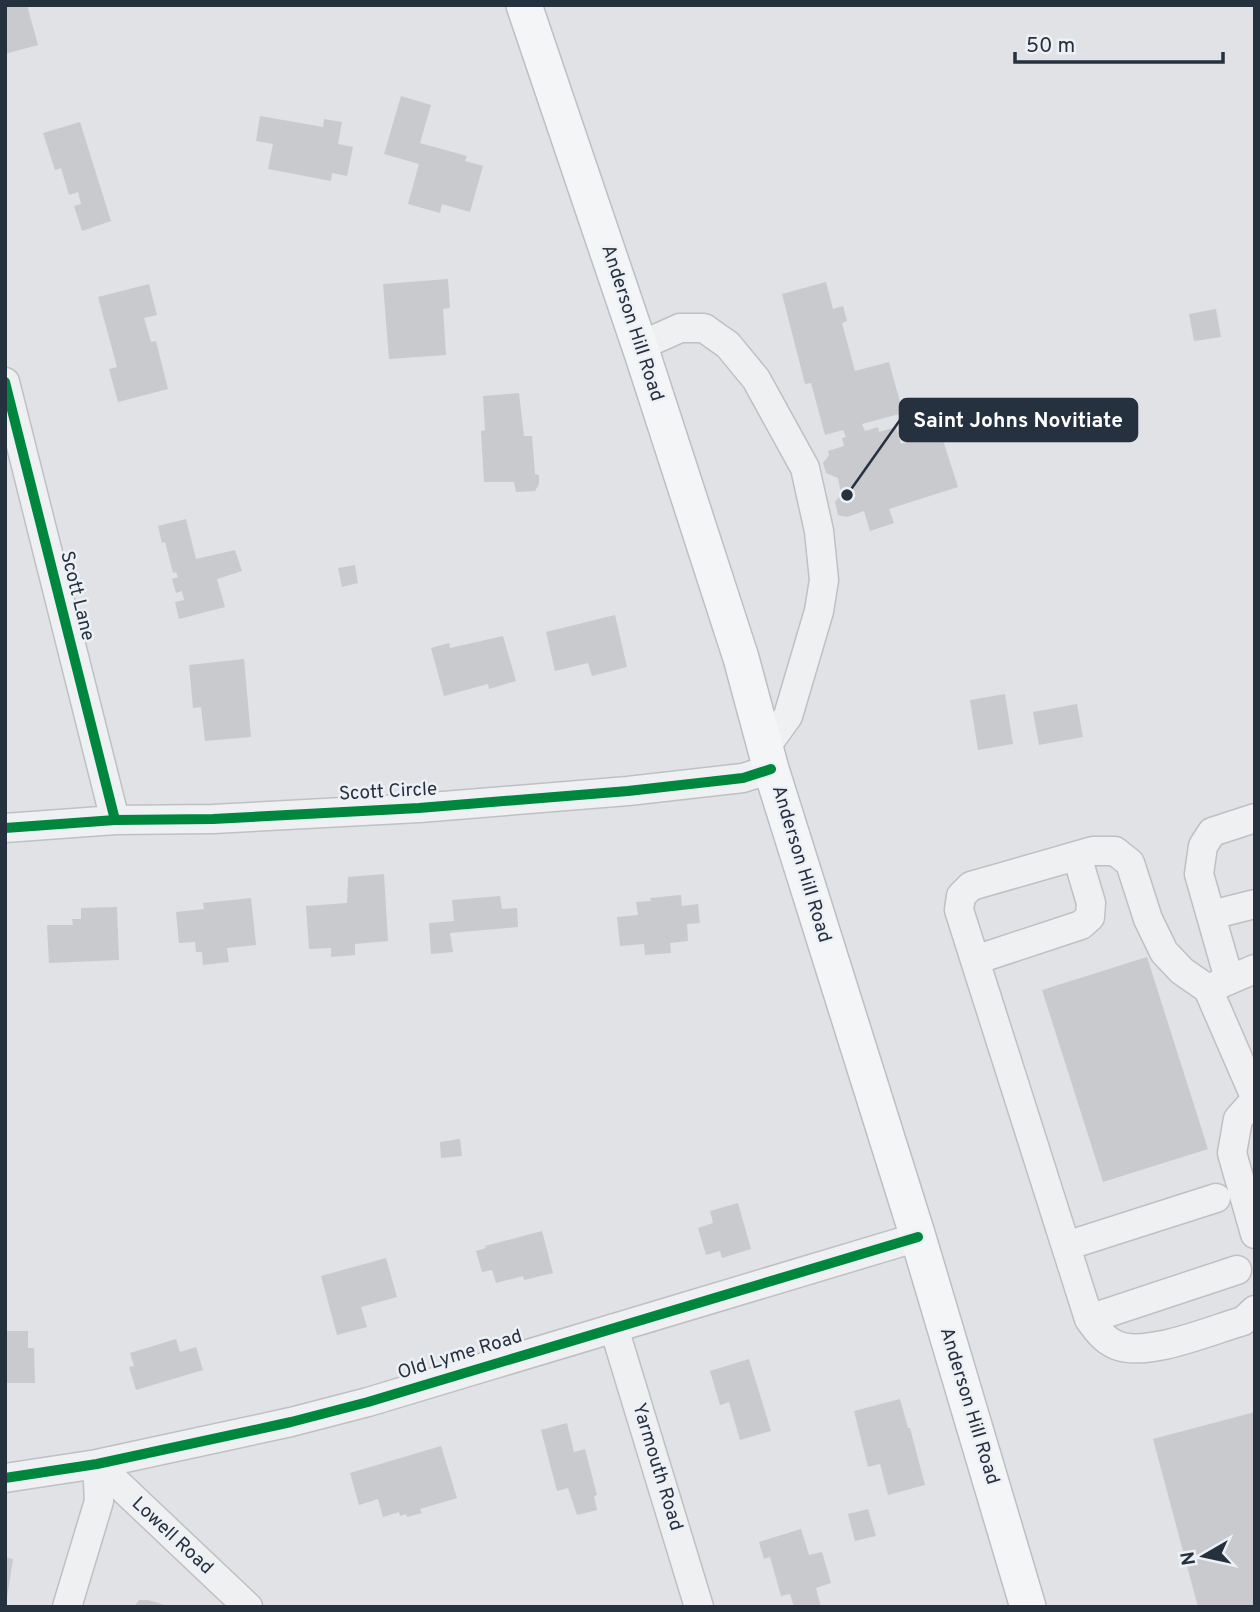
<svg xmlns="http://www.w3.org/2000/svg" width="1260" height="1612" viewBox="0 0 1260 1612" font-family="Overpass,sans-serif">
	<rect width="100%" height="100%" fill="#e0e2e5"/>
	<!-- building -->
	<path fill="#c8cacd" d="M 5,5 L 27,5 L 38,45 L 5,54 Z
		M 401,96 L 431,105 L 420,143 L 467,156 L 465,161 L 483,166 L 470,212 L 442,204 L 440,213 L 408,204 L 419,164 L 384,154 Z
		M 260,116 L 323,127 L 324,119 L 342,122 L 338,144 L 353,147 L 347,176 L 332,173 L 331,181 L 268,169 L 273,144 L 256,141 Z
		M 80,122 L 111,221 L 82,231 L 74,206 L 81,204 L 78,192 L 69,195 L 61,168 L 55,170 L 43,133 Z
		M 448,279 L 450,308 L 443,309 L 446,355 L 389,359 L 383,284 Z
		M 826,282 L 833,309 L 843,306 L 847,321 L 842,323 L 855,371 L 889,362 L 903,413 L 862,424 L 865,431 L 878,427 L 879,432 L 896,427 L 901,444 L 940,431 L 958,487 L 889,509 L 894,523 L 870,531 L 864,511 L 847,517 L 838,515 L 835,502 L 841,494 L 838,478 L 826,473 L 823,463 L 829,455 L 828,451 L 844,446 L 842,438 L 846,437 L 843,430 L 825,435 L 811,383 L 805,384 L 782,294 Z
		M 149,284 L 157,315 L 144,318 L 151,342 L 156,341 L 168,389 L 118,402 L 109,369 L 117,367 L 98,297 Z
		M 1216,309 L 1221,337 L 1194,341 L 1189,314 Z
		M 519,393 L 524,436 L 532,436 L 535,474 L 539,475 L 539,484 L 535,491 L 516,492 L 514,482 L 484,482 L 481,431 L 485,430 L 483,396 Z
		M 186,519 L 196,559 L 235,550 L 242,571 L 217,579 L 225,607 L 179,619 L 175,602 L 184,600 L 182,591 L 176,593 L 172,579 L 178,577 L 176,572 L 173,573 L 165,542 L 162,543 L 158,526 Z
		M 355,565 L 358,583 L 342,587 L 338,568 Z
		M 615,615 L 627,667 L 592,676 L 588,663 L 555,671 L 546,632 Z
		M 503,636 L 516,681 L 489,689 L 488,684 L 444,696 L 431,648 L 449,643 L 450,648 Z
		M 244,659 L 251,737 L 205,741 L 201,707 L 193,708 L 189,665 Z
		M 1005,694 L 1013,744 L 978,750 L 970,700 Z
		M 1077,704 L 1083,737 L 1039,745 L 1033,712 Z
		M 384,874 L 388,941 L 355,944 L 355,955 L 331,957 L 331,948 L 309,949 L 306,906 L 347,903 L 348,877 Z
		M 681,895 L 682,906 L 698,904 L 700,923 L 687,924 L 688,941 L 670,943 L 671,953 L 645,955 L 644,944 L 620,946 L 617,917 L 638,915 L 636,902 L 651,901 L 650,898 Z
		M 500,896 L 502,909 L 517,908 L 518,927 L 450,933 L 453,952 L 431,954 L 429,923 L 454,921 L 452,900 Z
		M 251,898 L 256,945 L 227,948 L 229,962 L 203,965 L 202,952 L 196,952 L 195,942 L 179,943 L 176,912 L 204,909 L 203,903 Z
		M 117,907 L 119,960 L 49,963 L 47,925 L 73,925 L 72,919 L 81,919 L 81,908 Z
		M 1147,957 L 1208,1149 L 1103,1182 L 1042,990 Z
		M 460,1139 L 462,1156 L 441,1158 L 440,1142 Z
		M 738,1203 L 751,1249 L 722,1258 L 720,1251 L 706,1255 L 698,1228 L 713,1223 L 710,1211 Z
		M 542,1231 L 553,1273 L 524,1280 L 523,1276 L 496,1283 L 492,1270 L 482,1272 L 476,1251 L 486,1248 L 485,1246 Z
		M 386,1258 L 397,1297 L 361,1307 L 367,1327 L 337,1335 L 321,1276 Z
		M 5,1331 L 28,1331 L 28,1348 L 34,1348 L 35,1383 L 5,1383 Z
		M 176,1339 L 180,1352 L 196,1347 L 203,1370 L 136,1390 L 129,1367 L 134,1366 L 130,1353 Z
		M 749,1359 L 771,1431 L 740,1440 L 729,1402 L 720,1405 L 710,1371 Z
		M 900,1399 L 908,1428 L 910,1428 L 925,1485 L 888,1495 L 880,1464 L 868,1467 L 854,1411 Z
		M 1255,1412 L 1255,1607 L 1198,1607 L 1153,1439 Z
		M 567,1423 L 574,1452 L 585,1449 L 597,1495 L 594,1496 L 597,1510 L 577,1515 L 568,1488 L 557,1491 L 541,1430 Z
		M 441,1446 L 457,1498 L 420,1509 L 422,1513 L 407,1517 L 406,1514 L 400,1516 L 399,1512 L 383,1517 L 378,1499 L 359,1505 L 350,1473 Z
		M 868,1509 L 876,1536 L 855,1541 L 848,1514 Z
		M 801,1529 L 809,1555 L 822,1552 L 831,1583 L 816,1588 L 821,1607 L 794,1607 L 790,1594 L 781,1596 L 770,1557 L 764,1559 L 759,1542 Z
		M 5,1557 L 13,1559 L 7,1598 L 5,1598 Z
		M 139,1600 L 148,1600 L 171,1607 L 134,1607 Z"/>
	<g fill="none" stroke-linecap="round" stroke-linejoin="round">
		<!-- minor casing -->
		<g stroke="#bec0c3" stroke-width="31">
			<path id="minor" d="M 640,346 L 680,328 L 704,328 L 728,345 L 756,379 L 805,468 L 819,531 L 824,580 L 819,611 L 788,716 L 765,748
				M 5,382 L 115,820
				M 5,828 L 115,820 L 213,819 L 419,808 L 628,791 L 743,778 L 771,769
				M 1211,915 L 1255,904
				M 975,960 L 1081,925 L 1090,917 L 1091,903 L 1077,856
				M 1255,969 L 1208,989 L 1255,1097
				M 1229,979 L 1199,874 L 1203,846 L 1212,832 L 1255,818
				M 1208,989 L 1182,971 L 1164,952 L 1148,919 L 1130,863 L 1115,851 L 1093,851 L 971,886 L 961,896 L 959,910 L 1089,1319 C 1096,1329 1104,1340 1116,1345 C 1147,1358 1211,1330 1243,1321 L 1255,1310
				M 1255,1100 L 1238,1119 L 1232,1153 L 1255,1234
				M 1066,1246 L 1216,1198
				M 1089,1319 L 1237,1270
				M 614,1328 L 699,1607
				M 97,1464 L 248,1607
				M 5,1478 L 97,1464 L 291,1422 L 368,1402 L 918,1237
				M 67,1607 L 99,1501 L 97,1464"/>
		</g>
		<!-- major casing -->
		<g stroke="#bcbfc3" stroke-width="38">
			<path id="major" d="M 524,5 L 643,356 L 741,658 L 771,769 L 918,1237 L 1028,1607"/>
		</g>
		<!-- minor -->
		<use href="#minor" stroke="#eff0f2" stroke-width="28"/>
		<!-- major -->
		<use href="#major" stroke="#f4f5f6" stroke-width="35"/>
		<!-- cycleway casing -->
		<g stroke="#edf1f6" stroke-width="15">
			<path id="cycleway" d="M 5,382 L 115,820
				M 5,828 L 115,820 L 213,819 L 419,808 L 628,791 L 743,778 L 771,769
				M 5,1478 L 97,1464 L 291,1422 L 368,1402 L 918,1237"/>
		</g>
		<!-- cycleway -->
		<use href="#cycleway" stroke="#00873e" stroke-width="10"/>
	</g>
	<g text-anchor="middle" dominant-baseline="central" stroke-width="5" stroke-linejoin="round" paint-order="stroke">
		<!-- street labels -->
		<g font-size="19" fill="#263140" stroke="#edf1f6">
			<text transform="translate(632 323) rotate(72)">Anderson Hill Road</text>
			<text transform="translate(77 596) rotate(76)">Scott Lane</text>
			<text transform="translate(388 792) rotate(-3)">Scott Circle</text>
			<text transform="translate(801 864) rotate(73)">Anderson Hill Road</text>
			<text transform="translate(460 1355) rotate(-17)">Old Lyme Road</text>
			<text transform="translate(969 1406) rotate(73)">Anderson Hill Road</text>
			<text transform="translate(657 1467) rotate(73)">Yarmouth Road</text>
			<text transform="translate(172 1536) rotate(43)">Lowell Road</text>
		</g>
	</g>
	<!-- callouts -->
	<path fill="none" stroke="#263140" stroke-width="2.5" d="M847 495L900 420"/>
	<circle fill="#263140" stroke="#edf1f6" stroke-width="2.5" cx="847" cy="495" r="7"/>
	<rect fill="#263140" stroke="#263140" stroke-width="2.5" x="900" y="399" width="237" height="42" rx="7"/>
	<g font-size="21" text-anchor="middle" font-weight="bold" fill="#fff">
		<text x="1018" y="427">Saint Johns Novitiate</text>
	</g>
	<!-- border -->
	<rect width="1260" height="1612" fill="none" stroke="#263140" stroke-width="14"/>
	<!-- north arrow -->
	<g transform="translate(1204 1556) rotate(261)" stroke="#edf1f6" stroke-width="5" paint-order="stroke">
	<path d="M0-5L12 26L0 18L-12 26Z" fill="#263140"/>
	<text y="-10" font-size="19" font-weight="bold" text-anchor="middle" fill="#263140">N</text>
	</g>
	<!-- scale -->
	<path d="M1015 52v10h208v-10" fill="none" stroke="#263140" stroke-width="3.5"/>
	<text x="1026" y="52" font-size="21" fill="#263140" stroke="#edf1f6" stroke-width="5" paint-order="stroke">50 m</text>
</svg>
